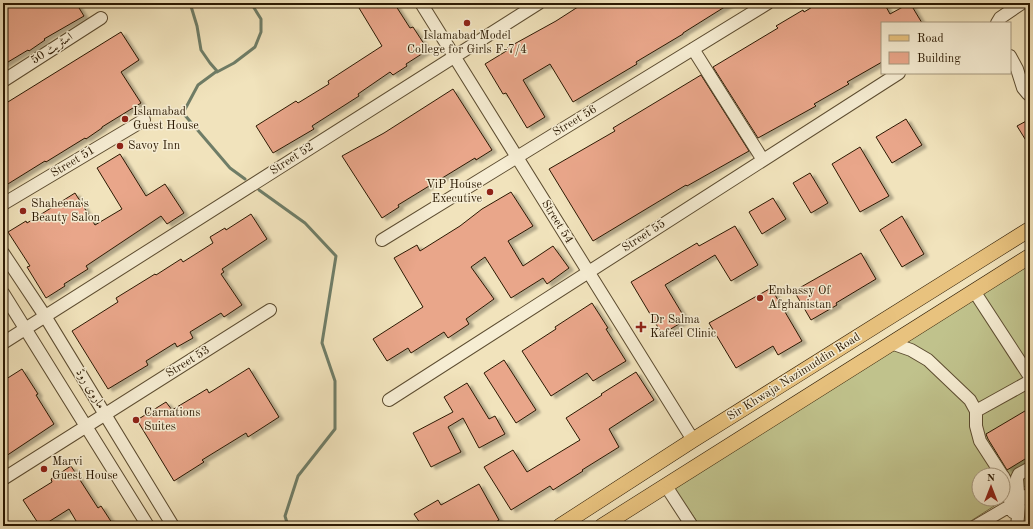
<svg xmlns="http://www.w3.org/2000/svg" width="1033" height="529" viewBox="0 0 1033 529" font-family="'Old Standard TT',Amiri,serif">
	<defs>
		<filter id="shadow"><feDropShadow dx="4.5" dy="2.5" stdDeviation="1" flood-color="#0004"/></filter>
	</defs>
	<rect width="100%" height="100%" fill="#f1e3bc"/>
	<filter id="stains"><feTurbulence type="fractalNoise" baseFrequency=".005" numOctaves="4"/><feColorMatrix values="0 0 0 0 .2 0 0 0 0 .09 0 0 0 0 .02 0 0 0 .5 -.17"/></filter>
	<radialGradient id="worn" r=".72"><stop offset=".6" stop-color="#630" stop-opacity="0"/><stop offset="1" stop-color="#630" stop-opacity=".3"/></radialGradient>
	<!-- grass -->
	<path fill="#c0c28c" stroke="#766e47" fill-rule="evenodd" d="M 1030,261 L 1030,483 L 963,526 L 700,526 L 674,488 ZM 979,475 L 1003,475 L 1003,499 L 979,499 Z"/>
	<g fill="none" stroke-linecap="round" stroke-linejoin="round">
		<!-- stream -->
		<path stroke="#6f7d67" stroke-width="3" d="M 190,3 L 197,26 L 201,50 L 210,63 L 217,71 L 198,85 L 183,113 L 230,168 L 245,179
			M 217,72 L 234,63 L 255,47 L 261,32 L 261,19 L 251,3
			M 259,190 L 305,223 L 336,256 L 322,343 L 335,381 L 335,429 L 298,476 L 285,516 L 288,526"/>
	</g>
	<!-- building -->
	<path fill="#e9a68a" stroke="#2b1902" filter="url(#shadow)" d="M 3,3 L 76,3 L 84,16 L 44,39 L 45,40 L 29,51 L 28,50 L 3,65 Z
		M 356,3 L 394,3 L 410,28 L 413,27 L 428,50 L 406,64 L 407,66 L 393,75 L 390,72 L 358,94 L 359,96 L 312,126 L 314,129 L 273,153 L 256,126 L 296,101 L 298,103 L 329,84 L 328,81 L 382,46 Z
		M 584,3 L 731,3 L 683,33 L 683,34 L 636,62 L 637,64 L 573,102 L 550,64 L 523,80 L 545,117 L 527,128 L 506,93 L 503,94 L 485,64 L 508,50 L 507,48 L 556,21 Z
		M 819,3 L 884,3 L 890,14 L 910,3 L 922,23 L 882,23 L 882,62 L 847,82 L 849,84 L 814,104 L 816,106 L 758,138 L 713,67 L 778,28 L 776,26 L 803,10 L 804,12 Z
		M 121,32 L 139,60 L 121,72 L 141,103 L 102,127 L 102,128 L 86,139 L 85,138 L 46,162 L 45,161 L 3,187 L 3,147 L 6,145 L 3,140 L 3,105 Z
		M 701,75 L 749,151 L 687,186 L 686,185 L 593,241 L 549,169 L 615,131 L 613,128 Z
		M 453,89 L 492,150 L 476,160 L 475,158 L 398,205 L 399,207 L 382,218 L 342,156 L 384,133 Z
		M 906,119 L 922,145 L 892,163 L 876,137 Z
		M 1030,119 L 1030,147 L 1017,126 Z
		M 860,147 L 889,196 L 860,212 L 832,164 Z
		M 120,154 L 146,196 L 165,184 L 184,213 L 167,224 L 161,216 L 86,266 L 88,269 L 64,284 L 65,286 L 46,298 L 27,267 L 30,266 L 8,232 L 26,221 L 27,223 L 75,193 L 95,225 L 122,209 L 97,168 Z
		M 810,173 L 828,203 L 811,213 L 793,183 Z
		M 511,192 L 533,226 L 508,241 L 523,266 L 553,246 L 569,268 L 547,284 L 543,278 L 511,298 L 485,257 L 471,267 L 494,299 L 466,319 L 469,324 L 448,338 L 444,332 L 411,353 L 408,348 L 387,361 L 373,339 L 423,307 L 394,258 L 417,245 L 420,251 L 460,226 L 482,209 Z
		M 773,198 L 786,219 L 762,234 L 749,212 Z
		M 251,214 L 267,239 L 222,269 L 224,272 L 221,274 L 242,305 L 224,317 L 221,313 L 190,332 L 193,338 L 177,347 L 175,343 L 146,361 L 148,365 L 108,389 L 72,331 L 118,302 L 116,298 L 155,274 L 156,275 L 181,259 L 183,262 L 213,243 L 210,237 L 225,228 L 226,230 Z
		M 902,216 L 924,254 L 902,267 L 880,230 Z
		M 735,226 L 758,265 L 731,281 L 715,255 L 665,285 L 686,320 L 662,334 L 631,282 L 697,243 L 699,246 Z
		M 861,253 L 876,279 L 836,303 L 837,305 L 811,320 L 794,291 Z
		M 771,288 L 802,341 L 778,355 L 773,346 L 736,368 L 709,323 Z
		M 592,303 L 608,328 L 606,329 L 626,361 L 593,381 L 587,373 L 551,396 L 522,351 L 556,329 L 555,327 Z
		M 504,360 L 536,410 L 516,423 L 484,373 Z
		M 249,368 L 279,417 L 248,437 L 246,433 L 202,460 L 204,462 L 174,481 L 137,420 L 166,402 L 172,410 L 207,389 L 209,393 Z
		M 22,369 L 38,394 L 36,395 L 54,424 L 3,458 L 3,381 Z
		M 636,372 L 654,400 L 609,429 L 619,447 L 582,470 L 583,471 L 553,490 L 550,486 L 511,510 L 484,467 L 513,450 L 527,472 L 580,440 L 566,418 L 602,395 L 601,394 Z
		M 467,383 L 489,419 L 495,416 L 505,434 L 479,448 L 463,418 L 448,427 L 461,452 L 431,467 L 413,433 L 453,412 L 444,397 Z
		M 1030,408 L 1030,456 L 1007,470 L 988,439 L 986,434 Z
		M 71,466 L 98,508 L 101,506 L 114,526 L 79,526 L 69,509 L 42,526 L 40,526 L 23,500 L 52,482 L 51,479 Z
		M 479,484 L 499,520 L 489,526 L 422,526 L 414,514 L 438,500 L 441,505 Z"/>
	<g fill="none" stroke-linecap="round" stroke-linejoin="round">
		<!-- minor casing -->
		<g stroke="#5c4c30" stroke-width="14">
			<path id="minor" d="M 421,3 L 693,440
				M 997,23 L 1000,18 L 1022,3
				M 693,49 L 763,160
				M 1010,56 L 1017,69 L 1023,88 L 1028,94
				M 3,81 L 101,18
				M 3,204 L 144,120
				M 382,240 L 768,3
				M 3,253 L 45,316 L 173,526
				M 974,291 L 1030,377
				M 3,293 L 148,526
				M 3,343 L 539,3
				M 891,343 L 911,350 L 928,360 L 970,400 L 976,411 L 976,426 L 980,441 L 1002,475
				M 389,400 L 899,73
				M 976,411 L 1030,381
				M 1003,476 L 1005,480 L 1013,512
				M 3,479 L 270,310
				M 666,486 L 692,526
				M 976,526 L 1030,494
				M 1017,526 L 1019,507 L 1017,478 L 1019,474 L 1030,468"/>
		</g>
		<!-- major casing -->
		<g stroke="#2b1902" stroke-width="16">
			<path id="major" d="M 560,526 L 693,440 L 1030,229
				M 602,526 L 1030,256"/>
		</g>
		<!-- minor -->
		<use href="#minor" stroke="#f6edd3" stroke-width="12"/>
		<!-- major -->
		<use href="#major" stroke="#e8c27e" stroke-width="15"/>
	</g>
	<!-- markers -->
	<g fill="#8f2418" stroke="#f6edd3" stroke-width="1.5">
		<circle cx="467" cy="23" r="4"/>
		<circle cx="125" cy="119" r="4"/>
		<circle cx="120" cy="146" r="4"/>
		<circle cx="490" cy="192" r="4"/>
		<circle cx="23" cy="211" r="4"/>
		<circle cx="760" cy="298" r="4"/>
		<path d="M639 321h4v4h4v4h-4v4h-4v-4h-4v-4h4z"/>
		<circle cx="136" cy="420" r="4"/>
		<circle cx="44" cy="469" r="4"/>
	</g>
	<g text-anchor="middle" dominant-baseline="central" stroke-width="3" stroke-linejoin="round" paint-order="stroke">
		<!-- poi labels -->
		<g font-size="12" fill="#2b1902" stroke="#f6edd3" text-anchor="start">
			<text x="467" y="36" text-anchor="middle">Islamabad Model<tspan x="467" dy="14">College for Girls F-7/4</tspan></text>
			<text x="133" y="112">Islamabad<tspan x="133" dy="14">Guest House</tspan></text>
			<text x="128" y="146">Savoy Inn</text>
			<text x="482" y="185" text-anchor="end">ViP House<tspan x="482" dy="14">Executive</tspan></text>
			<text x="31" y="204">Shaheena's<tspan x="31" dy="14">Beauty Salon</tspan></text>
			<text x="768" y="291">Embassy Of<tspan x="768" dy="14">Afghanistan</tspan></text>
			<text x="650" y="320">Dr Salma<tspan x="650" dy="14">Kafeel Clinic</tspan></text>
			<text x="144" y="413">Carnations<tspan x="144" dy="14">Suites</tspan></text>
			<text x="52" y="462">Marvi<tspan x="52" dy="14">Guest House</tspan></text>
		</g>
		<!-- street labels -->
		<g font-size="12" fill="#2b1902" stroke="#f6edd3">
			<text transform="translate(52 49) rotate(-33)">اسٹریٹ 50</text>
			<text transform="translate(575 121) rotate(-31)">Street 56</text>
			<text transform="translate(292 159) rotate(-33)">Street 52</text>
			<text transform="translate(73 162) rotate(-31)">Street 51</text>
			<text transform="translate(557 222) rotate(58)">Street 54</text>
			<text transform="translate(644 236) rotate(-33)">Street 55</text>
			<text transform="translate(188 362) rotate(-32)">Street 53</text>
			<text transform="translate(794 377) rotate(-32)">Sir Khwaja Nazimuddin Road</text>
			<text transform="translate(90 389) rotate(58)">ماروی روڈ</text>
		</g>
	</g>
	<!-- margin -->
	<rect width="1033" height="529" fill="none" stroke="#f1e3bc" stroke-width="16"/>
	<rect x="4" y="4" width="1025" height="521" fill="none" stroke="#2b1902" stroke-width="2"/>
	<rect x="8" y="8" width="1017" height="513" fill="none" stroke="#2b1902"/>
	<!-- legend -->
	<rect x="881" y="22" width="130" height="52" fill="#f6edd3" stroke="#a5987f"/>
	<rect x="889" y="35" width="20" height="6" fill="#e8c27e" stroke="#a5987f"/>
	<text x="917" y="42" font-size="12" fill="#2b1902">Road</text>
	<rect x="889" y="52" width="20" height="12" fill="#e9a68a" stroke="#a5987f"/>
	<text x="917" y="62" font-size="12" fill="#2b1902">Building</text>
	<!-- north arrow -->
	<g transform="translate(991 487)"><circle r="19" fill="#f6edd3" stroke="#a5987f"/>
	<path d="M0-3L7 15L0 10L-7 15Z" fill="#8f2418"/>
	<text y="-6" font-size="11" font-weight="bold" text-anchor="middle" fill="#2b1902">N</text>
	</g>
	<rect width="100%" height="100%" filter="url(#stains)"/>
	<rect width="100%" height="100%" fill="url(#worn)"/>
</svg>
